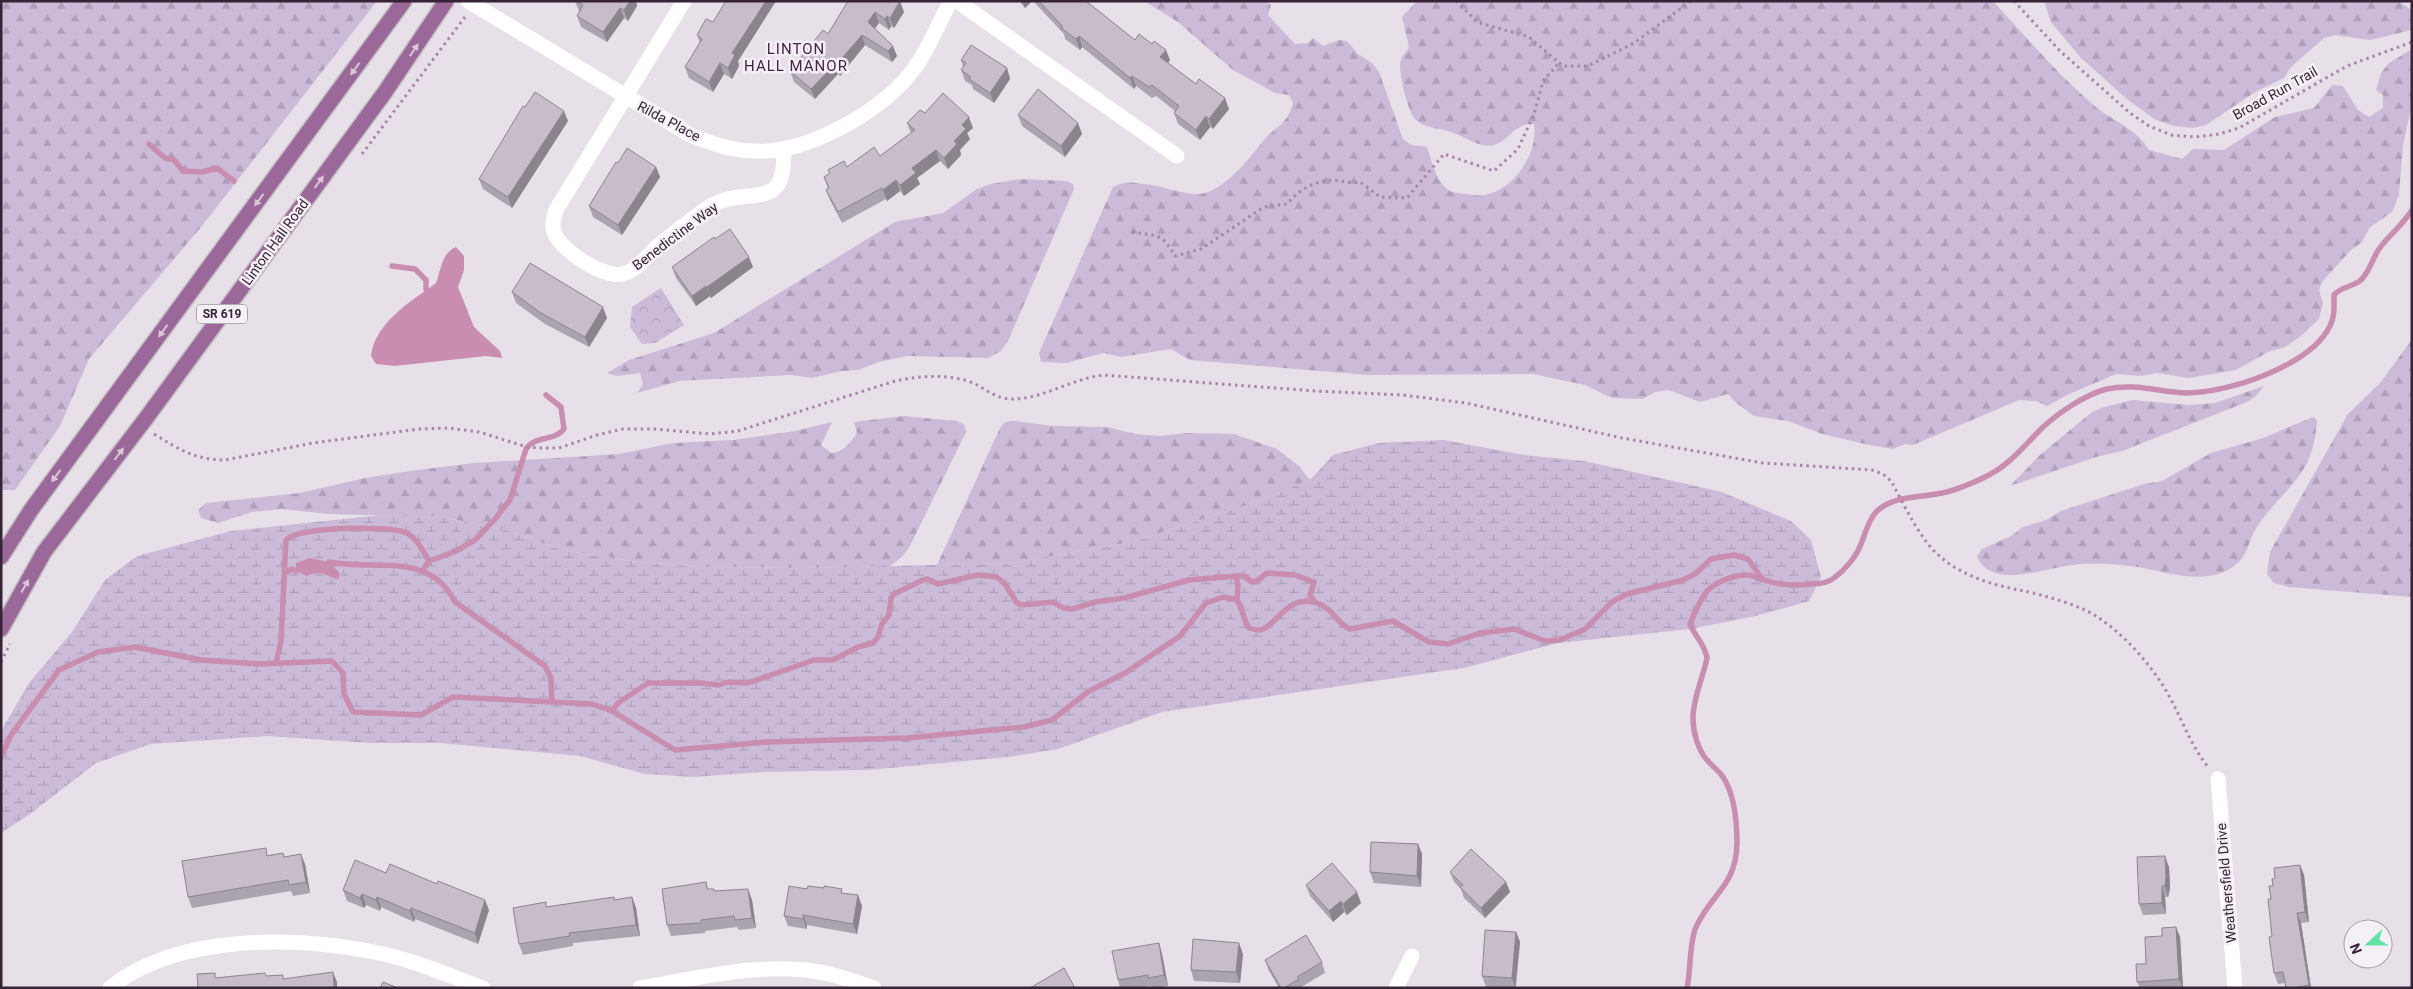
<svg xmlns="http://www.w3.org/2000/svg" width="2413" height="989" viewBox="0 0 2413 989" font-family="Roboto,sans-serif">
	<defs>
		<pattern id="forest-firs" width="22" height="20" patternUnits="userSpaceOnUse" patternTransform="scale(1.25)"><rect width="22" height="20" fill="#cbbbd8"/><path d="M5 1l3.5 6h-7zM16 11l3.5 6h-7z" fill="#afa0ba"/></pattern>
		<pattern id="wetland-marsh" width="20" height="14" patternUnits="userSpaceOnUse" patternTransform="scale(1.25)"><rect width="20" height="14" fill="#cbbbd8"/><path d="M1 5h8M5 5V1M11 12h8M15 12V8" fill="none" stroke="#afa0ba"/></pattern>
		<pattern id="park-crowns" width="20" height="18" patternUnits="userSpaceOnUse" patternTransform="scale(1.25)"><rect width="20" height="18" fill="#cbbbd8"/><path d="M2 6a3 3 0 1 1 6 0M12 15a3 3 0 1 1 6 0" fill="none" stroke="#afa0ba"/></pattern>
	</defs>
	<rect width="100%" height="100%" fill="#e7e0e9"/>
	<!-- forest -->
	<path fill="url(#forest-firs)" d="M 1,1 L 377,1 L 202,226 L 89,359 L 60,426 L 15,490 L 1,490 Z
		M 1144,1 L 1266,1 L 1271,5 L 1268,15 L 1295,44 L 1308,43 L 1313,38 L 1323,46 L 1339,40 L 1347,41 L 1358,54 L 1372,63 L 1379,72 L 1403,139 L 1411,145 L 1427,147 C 1432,161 1436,183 1450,191 C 1454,193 1461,193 1466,194 C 1472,195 1479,196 1485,195 C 1514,190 1539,152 1534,124 C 1512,124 1511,140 1494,145 C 1480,148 1467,138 1454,133 C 1442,128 1425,129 1415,119 C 1408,111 1397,69 1401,60 C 1402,55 1407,52 1409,47 L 1402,17 L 1417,1 L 1993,1 C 2026,37 2058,75 2096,107 C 2113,121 2138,130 2149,150 L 2182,159 L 2193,149 L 2224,150 L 2275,117 L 2314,108 L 2332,85 L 2343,86 L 2358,110 L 2369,117 L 2383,108 L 2383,95 L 2376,90 L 2381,73 L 2389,63 L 2412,49 L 2412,104 L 2403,145 L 2399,195 L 2392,212 L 2370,227 L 2362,242 L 2351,250 L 2322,282 L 2319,290 L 2323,303 L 2319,319 L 2301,336 L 2285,347 L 2268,352 L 2236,370 L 2189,378 L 2157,373 L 2141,376 L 2116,374 L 2067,395 L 2047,406 L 2036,401 L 2019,400 L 1913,445 L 1905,444 L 1893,449 L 1869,445 L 1822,434 L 1788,421 L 1754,416 L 1735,402 L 1728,394 L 1700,402 L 1669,390 L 1655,392 L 1643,399 L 1612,398 L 1585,385 L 1533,374 L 1368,375 L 1190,360 L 1171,349 L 1121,357 L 1104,353 L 1066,363 L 1041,362 L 1039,353 L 1113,187 C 1123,181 1132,182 1143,184 C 1161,185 1179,194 1196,194 C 1221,195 1249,159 1263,141 C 1276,125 1287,126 1293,103 L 1289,95 L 1275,93 L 1233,70 L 1178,22 Z
		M 2044,1 L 2398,1 L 2412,10 L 2412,30 L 2370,40 L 2335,35 L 2324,38 L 2291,67 L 2284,78 L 2255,92 L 2206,125 L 2193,128 L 2174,126 L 2156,120 L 2128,100 L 2081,58 L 2051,22 Z
		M 1020,179 L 1066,181 L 1073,184 L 1074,189 L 1008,341 L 1001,351 L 988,358 L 907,356 L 879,362 L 858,370 L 842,371 L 812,378 L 791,375 L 679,381 L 637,393 L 643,384 L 640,373 L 617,376 L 607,373 L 629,360 L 714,333 L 895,222 L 943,213 L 977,189 L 991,184 Z
		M 2412,339 L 2412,597 L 2289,587 L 2274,583 L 2267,574 L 2270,552 L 2348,414 L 2381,382 Z
		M 2264,386 L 2256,396 L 2247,402 L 2122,451 L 2096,457 L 2010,486 L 2040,455 L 2092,412 L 2104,407 L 2133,400 L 2189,405 L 2215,403 Z
		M 904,416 L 956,421 L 964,424 L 966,432 L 910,546 L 902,557 L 890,566 L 805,568 L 700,567 L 638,562 L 562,550 L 509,531 L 442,517 L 328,514 L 282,509 L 252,512 L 218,523 L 201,518 L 198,510 L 206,503 L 300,493 L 365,478 L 417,470 L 474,463 L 619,454 L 673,443 L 733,440 L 795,431 L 832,422 L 821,445 L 831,453 C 844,452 850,443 857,433 L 854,422 Z
		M 2313,417 L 2317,420 C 2316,435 2313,452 2306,465 C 2293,488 2271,505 2257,527 C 2250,537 2249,549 2242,558 C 2238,564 2230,569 2224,572 C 2195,583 2166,572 2138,567 C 2119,564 2100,563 2081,564 C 2050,565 1992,593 1977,556 L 1982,549 L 2011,536 L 2023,527 L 2046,520 L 2061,511 L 2144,484 L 2162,481 L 2211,453 L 2263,438 Z
		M 1013,421 L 1054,426 L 1107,427 L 1135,434 L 1160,436 L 1186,433 L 1234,434 L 1277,449 L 1299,466 L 1310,480 L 1248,505 L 1132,542 L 1012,563 L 937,565 L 1000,428 L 1005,422 Z"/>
	<!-- wetland -->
	<path fill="url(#wetland-marsh)" d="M 1444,440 L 1524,455 L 1584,461 L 1722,492 L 1791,521 L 1811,540 L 1821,577 L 1809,601 L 1756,616 L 1690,629 L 1558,643 L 1464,668 L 1162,712 L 1058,749 L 1008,757 L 867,770 L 763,772 L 693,777 L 645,774 L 580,756 L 441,743 L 371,743 L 267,736 L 151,744 L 96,763 L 30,814 L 1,833 L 1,731 L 29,683 L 72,632 L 105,580 L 137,556 L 231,531 L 382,515 L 442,517 L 509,531 L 562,550 L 638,562 L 700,567 L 805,568 L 1012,563 L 1132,542 L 1248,505 L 1310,480 L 1333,455 L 1379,443 Z"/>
	<!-- park -->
	<path fill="url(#park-crowns)" d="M 661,288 L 684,325 L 655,343 L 642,344 L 630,327 L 632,307 Z"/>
	<!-- water -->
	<path fill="#c98daf" d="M 456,247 L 464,256 L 464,270 L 458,287 L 474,327 L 500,351 L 502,358 L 486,356 L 395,366 L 376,364 L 371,356 C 375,322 412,301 436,283 C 441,271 441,253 456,247 Z
		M 310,558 L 329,562 L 339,572 L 339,579 C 328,579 323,568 307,576 L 296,571 L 296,563 Z"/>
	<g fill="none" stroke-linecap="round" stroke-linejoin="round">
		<!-- stream -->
		<path stroke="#c98daf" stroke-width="5.5" d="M 149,144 L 165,158 L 174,160 L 183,171 L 202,172 L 217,168 L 234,181
			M 392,266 L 415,269 L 426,280 L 426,289
			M 329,562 C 375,571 430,551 455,602 L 545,666 L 551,678 L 552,702
			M 423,570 L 429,561 L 454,552 L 475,540 L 495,519 L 510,500 L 526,449 C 535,435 554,442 564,429 L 561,407 L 546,395
			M 285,573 L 292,569 L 296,571
			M 1236,576 L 1244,576 L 1252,582 L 1257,581 L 1267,573 L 1295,575 L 1314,582 L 1310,595 L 1315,602
			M 276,663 L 281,641 L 286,540 C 299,526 386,526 404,532 C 416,536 423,551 429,561
			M 612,711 L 618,703 L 648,683 L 701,683 L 719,685 L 728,682 L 748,683 L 814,660 L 833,660 L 858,647 L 873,643 L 878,637 L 882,624 L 889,615 L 891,598 L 894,594 L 923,580 L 928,579 L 938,584 L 978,575 L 997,577 L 1005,584 L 1017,603 L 1023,605 L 1053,602 L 1063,608 L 1072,609 L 1095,602 L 1124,598 L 1189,580 L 1236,576 L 1238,585 L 1237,600
			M 1,757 L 11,735 L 59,670 L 98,652 L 135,647 L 201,660 L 260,664 L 332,661 L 343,673 L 344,694 L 353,712 L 421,715 L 453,697 L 592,704 L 612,711 L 675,750 L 767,742 L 907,738 L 1024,727 L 1052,720 L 1089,691 L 1125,673 L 1180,636 L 1206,603 L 1224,597 L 1237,600 C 1243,610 1243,619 1249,628 C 1252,629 1257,630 1260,630 C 1278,626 1286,593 1317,603 C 1334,609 1336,623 1350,629 L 1393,621 L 1429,642 L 1448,644 L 1480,633 L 1514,629 L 1545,641 L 1560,640 L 1585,629 L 1612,602 L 1627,594 L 1683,580 L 1695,574 L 1711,559 L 1734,555 L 1748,559 L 1763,580
			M 1687,988 C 1691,970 1689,943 1696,927 C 1711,894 1736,886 1737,844 C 1737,823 1735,795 1723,777 C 1719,771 1712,766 1707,760 C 1698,750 1693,732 1693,718 C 1693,698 1703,678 1707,658 C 1705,644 1695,637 1690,624 C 1693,616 1702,596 1708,590 C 1718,581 1739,572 1753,576 C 1756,577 1760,579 1764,580 C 1779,585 1796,586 1811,584 C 1818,584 1828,583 1834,578 C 1845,570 1856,557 1861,544 C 1865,534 1868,521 1876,512 C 1892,496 1916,498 1936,494 C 1953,492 1973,483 1989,475 C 2010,464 2025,445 2042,428 C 2058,413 2086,394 2107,389 C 2135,383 2159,392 2186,393 C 2228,393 2310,366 2330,326 C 2335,316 2334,306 2334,295 C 2342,286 2353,287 2361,280 C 2370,271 2372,259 2379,249 C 2389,235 2403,225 2412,210"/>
		<!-- major casing -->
		<g stroke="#c3bdc3" stroke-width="18">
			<path id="major" d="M 1,557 L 31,510 L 404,1
				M 1,629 L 44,552 L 147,417 L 385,92 L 446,1"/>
		</g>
		<!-- path -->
		<path stroke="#a884a9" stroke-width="3" stroke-dasharray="2.5 4" stroke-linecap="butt" d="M 1456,1 L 1477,22 L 1529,37 L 1563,66 L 1588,66 L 1634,43 L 1691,1
			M 2014,1 L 2060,51 L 2130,113 L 2149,126 L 2171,135 L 2195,137 L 2219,134 L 2239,128 L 2347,66 L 2412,42
			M 362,154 L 465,17
			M 1132,232 C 1157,236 1162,233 1175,256 L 1201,249 L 1264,207 L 1287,204 C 1296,193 1309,184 1324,181 C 1335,178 1348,184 1360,182 L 1380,197 L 1407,198 L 1444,154 L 1494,171 L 1518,149 L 1534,114 L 1543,81 L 1559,63
			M 154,434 C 178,449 196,460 225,460 L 313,443 L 419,429 L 449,428 L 479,432 L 527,447 L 542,448 L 559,448 L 597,435 L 623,429 L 655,429 L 710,434 L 738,431 L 895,381 C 919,376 944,374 968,381 C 983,386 993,398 1010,399 C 1041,400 1071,379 1103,375 L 1315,391 L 1403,395 L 1466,403 L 1622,438 L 1763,463 L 1872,470 L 1883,474 L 1891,481 C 1901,499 1911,520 1923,537 C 1945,571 1986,584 2024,591 C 2046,596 2081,605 2099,618 C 2126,636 2152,666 2168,694 C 2182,719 2190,744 2208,767
			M 1,662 L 10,644"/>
		<!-- minor -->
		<path stroke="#fff" stroke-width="15" d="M 468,1 L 692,136 C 713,144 733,151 755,151 C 806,154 878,113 910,74 C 928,52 937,25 951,1
			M 684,1 L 556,210 C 554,217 551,225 554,232 C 560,250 603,278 622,274 C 636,272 647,255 658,246 C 674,233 692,219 709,207 C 731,192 761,200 774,189 C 785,179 783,163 784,150
			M 957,1 L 1177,156
			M 2218,779 L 2235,988
			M 110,988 C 176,934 294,936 374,952 C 411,959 447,975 483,988
			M 640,988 C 699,978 759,962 819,972 C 838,975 856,982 874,988
			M 1396,988 L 1412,956"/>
		<!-- major -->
		<use href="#major" stroke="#9a6999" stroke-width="15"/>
	</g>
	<!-- wall -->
	<path fill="#aba3ad" d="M 575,1 L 636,1 L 637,6 L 628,21 L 624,18 L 607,42 L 581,27 L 577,16 L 580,11 L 579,11 Z
		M 726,1 L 776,1 L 738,61 L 739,66 L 732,79 L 724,74 L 713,92 L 689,78 L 685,67 L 700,43 L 697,35 L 713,22 Z
		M 848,1 L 904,12 L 894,28 L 891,26 L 889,30 L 879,23 L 875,29 L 897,56 L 892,62 L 865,45 L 840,76 L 838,74 L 815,99 L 794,82 L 790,71 L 828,34 Z
		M 1019,1 L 1032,1 L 1025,8 Z
		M 1033,1 L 1086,1 L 1135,40 L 1170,60 L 1168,63 L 1229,109 L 1213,129 L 1210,127 L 1200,140 L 1178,124 L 1174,113 L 1175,111 L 1156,96 L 1152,98 L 1136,86 L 1134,89 L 1082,47 L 1080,50 L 1065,39 L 1064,34 Z
		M 961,60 L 1007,68 L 1010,79 L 994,103 L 973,89 L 972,85 L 965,81 L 961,70 L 963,66 Z
		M 925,113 L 973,128 L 967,133 L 970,139 L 960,150 L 961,155 L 948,169 L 940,161 L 917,178 L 920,184 L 904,196 L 900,191 L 887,201 L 886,199 L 842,223 L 830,200 L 826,190 L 828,189 L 824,177 L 830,174 L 828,170 L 847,167 L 880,156 L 911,133 L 907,123 Z
		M 1018,115 L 1078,123 L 1082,134 L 1065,157 L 1022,126 Z
		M 568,121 L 512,208 L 483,189 L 479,179 Z
		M 618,163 L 656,167 L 660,177 L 622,235 L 593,217 L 589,206 Z
		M 715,239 L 753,267 L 711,298 L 710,296 L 696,306 L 676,278 L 672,267 Z
		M 512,292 L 607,318 L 589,347 L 545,324 L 516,303 Z
		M 1418,844 L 1422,854 L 1421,887 L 1374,883 L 1370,872 Z
		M 283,853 L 285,857 L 305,864 L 310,893 L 293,896 L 291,891 L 192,908 L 188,897 L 269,855 Z
		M 2300,865 L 2304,875 L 2309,922 L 2301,923 L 2311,988 L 2286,988 L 2285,983 L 2278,984 L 2274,973 L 2271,899 L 2273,886 L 2275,878 Z
		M 2169,867 L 2170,888 L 2168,897 L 2165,897 L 2166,914 L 2143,915 L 2139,904 Z
		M 1450,872 L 1506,882 L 1510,892 L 1485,918 L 1464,898 L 1461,889 L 1454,882 Z
		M 386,873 L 489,910 L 478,944 L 415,919 L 414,922 L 381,907 L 380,911 L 366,905 L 364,908 L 347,901 L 343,890 Z
		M 706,882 L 708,889 L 714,891 L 748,889 L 752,900 L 756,928 L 739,930 L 737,927 L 705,931 L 705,933 L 671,936 L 667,925 Z
		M 1306,885 L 1361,903 L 1347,915 L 1344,912 L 1333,922 L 1310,896 Z
		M 807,889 L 843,893 L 862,906 L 857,934 L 807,925 L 807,929 L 788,926 L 784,916 Z
		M 614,897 L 615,900 L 632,897 L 636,908 L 640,936 L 573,943 L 573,946 L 523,955 L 519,944 L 547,907 Z
		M 2176,927 L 2180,937 L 2183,988 L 2140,988 L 2137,982 L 2146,964 L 2162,936 Z
		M 1516,932 L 1520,942 L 1516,988 L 1486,987 L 1482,976 Z
		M 1159,943 L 1162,954 L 1168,986 L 1156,988 L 1152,988 L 1151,986 L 1140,988 L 1120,988 L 1118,980 Z
		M 1243,954 L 1240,983 L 1194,981 L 1191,970 Z
		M 1265,960 L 1322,962 L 1325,973 L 1301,987 L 1302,988 L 1279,988 L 1269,971 Z"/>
	<!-- shaded-wall -->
	<path fill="#8b848d" d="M 630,1 L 636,1 L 637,6 L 628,21 L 624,10 Z
		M 766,1 L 776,1 L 738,61 L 739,66 L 732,79 L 728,68 L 732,53 Z
		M 900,1 L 904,12 L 894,28 L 890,18 Z
		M 1022,1 L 1032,1 L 1025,8 Z
		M 620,8 L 624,18 L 607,42 L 603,32 Z
		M 875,12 L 879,23 L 871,33 L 868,22 Z
		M 887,16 L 891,26 L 889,30 L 885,19 Z
		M 862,35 L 865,45 L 840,76 L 836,65 Z
		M 1079,36 L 1082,47 L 1080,50 L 1076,39 Z
		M 893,46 L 897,56 L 892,62 L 888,51 Z
		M 1166,50 L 1170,60 L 1164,68 L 1160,57 Z
		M 720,63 L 724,74 L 713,92 L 709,82 Z
		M 835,64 L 838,74 L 815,99 L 811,89 Z
		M 1007,68 L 1010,79 L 994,103 L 990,93 Z
		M 1132,76 L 1136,86 L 1134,89 L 1130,78 Z
		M 1225,98 L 1229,109 L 1213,129 L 1209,119 Z
		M 564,111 L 568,121 L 512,208 L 508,197 Z
		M 1206,116 L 1210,127 L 1200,140 L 1196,130 Z
		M 969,117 L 973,128 L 967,133 L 970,139 L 960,150 L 961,155 L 948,169 L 944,158 L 962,125 Z
		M 1078,123 L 1082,134 L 1065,157 L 1061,146 Z
		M 936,150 L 940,161 L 917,178 L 920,184 L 904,196 L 900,185 L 912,168 Z
		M 656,167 L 660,177 L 622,235 L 618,225 Z
		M 896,180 L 900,191 L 887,201 L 883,190 Z
		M 749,257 L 753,267 L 711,298 L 707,287 Z
		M 706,286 L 710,296 L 696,306 L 692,296 Z
		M 603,307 L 607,318 L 589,347 L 585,337 Z
		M 1418,844 L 1422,854 L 1421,887 L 1417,876 Z
		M 301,854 L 305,864 L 310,893 L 306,882 Z
		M 2165,856 L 2169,867 L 2170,888 L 2168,897 L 2165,886 Z
		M 2300,865 L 2304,875 L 2309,922 L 2305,912 Z
		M 1506,882 L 1510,892 L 1485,918 L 1481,908 Z
		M 2162,886 L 2165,897 L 2166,914 L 2162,903 Z
		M 748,889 L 752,900 L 756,928 L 752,918 Z
		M 1357,892 L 1361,903 L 1347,915 L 1343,904 Z
		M 362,894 L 366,905 L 364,908 L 360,898 Z
		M 858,895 L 862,906 L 857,934 L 853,924 Z
		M 377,897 L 381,907 L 380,911 L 376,900 Z
		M 632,897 L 636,908 L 640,936 L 636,925 Z
		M 485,900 L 489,910 L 478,944 L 475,933 Z
		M 1341,901 L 1344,912 L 1333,922 L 1329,911 Z
		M 411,908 L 415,919 L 414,922 L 410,911 Z
		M 2297,913 L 2301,923 L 2311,988 L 2310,988 L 2309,985 Z
		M 803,915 L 807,925 L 807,929 L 803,919 Z
		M 2176,927 L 2180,937 L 2183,988 L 2179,979 Z
		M 1516,932 L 1520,942 L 1515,988 L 1512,978 Z
		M 1159,943 L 1162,954 L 1168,986 L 1164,975 Z
		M 1239,943 L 1243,954 L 1240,983 L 1236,972 Z
		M 333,972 L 337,982 L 337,988 L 334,988 Z"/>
	<!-- building -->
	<path fill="#c7bdc9" stroke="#8b848d" d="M 577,1 L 630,1 L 624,10 L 620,8 L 603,32 L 577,16 L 583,5 Z
		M 726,1 L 766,1 L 732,53 L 735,55 L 728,68 L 720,63 L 709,82 L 685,67 L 702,39 L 697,35 L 706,19 L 713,22 Z
		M 848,1 L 900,1 L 890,18 L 887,16 L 885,19 L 875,12 L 868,22 L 893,46 L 888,51 L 862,35 L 836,65 L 835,64 L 811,89 L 790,71 L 823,30 L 828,34 Z
		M 1039,1 L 1086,1 L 1135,40 L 1139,34 L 1152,44 L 1154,41 L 1166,50 L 1160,57 L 1196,84 L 1199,79 L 1225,98 L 1209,119 L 1206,116 L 1196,130 L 1174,113 L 1179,106 L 1152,85 L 1149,87 L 1132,76 L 1130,78 L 1079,36 L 1076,39 L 1061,28 L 1063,27 Z
		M 971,45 L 1007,68 L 990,93 L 969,79 L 971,77 L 961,70 L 966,63 L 961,60 Z
		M 1038,89 L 1078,123 L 1061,146 L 1018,115 Z
		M 535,92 L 564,111 L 508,197 L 479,179 L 523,106 L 525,107 Z
		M 943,93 L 969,117 L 962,125 L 966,129 L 954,141 L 957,144 L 944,158 L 936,150 L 912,168 L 916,173 L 900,185 L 896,180 L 883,190 L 882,188 L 838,212 L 826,190 L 829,188 L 824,177 L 830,173 L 828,170 L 844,161 L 847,167 L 874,147 L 880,156 L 915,130 L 907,123 L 920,110 L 925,113 Z
		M 627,148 L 656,167 L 618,225 L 589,206 L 616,162 L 618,163 Z
		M 730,229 L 749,257 L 707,287 L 706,286 L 692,296 L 672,267 L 714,237 L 715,239 Z
		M 530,263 L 603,307 L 585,337 L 541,313 L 512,292 Z
		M 1371,842 L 1418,844 L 1417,876 L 1370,872 Z
		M 266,848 L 267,856 L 283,853 L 284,857 L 301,854 L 306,882 L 289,885 L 288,880 L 188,897 L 182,861 Z
		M 1471,849 L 1506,882 L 1481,908 L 1460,887 L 1463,885 L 1450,872 Z
		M 2165,856 L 2166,877 L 2165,886 L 2162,886 L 2162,903 L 2139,904 L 2137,857 Z
		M 355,860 L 386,873 L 390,864 L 437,884 L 438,881 L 485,900 L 475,933 L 411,908 L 410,911 L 377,897 L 376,900 L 362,894 L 360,898 L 343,890 Z
		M 1332,863 L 1357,892 L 1343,904 L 1341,901 L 1329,911 L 1306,885 Z
		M 2300,865 L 2305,912 L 2297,913 L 2309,985 L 2293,988 L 2286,988 L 2283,972 L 2274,973 L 2269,937 L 2272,936 L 2268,899 L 2271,899 L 2269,886 L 2273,886 L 2272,879 L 2275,878 L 2274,868 Z
		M 706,882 L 707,889 L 714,889 L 714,891 L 748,889 L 752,918 L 735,920 L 734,916 L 701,920 L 701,923 L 667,925 L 662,889 Z
		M 789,886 L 807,889 L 808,886 L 824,888 L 824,886 L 842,889 L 841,893 L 858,895 L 853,924 L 803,915 L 803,919 L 784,916 Z
		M 614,897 L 614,900 L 632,897 L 636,925 L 569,933 L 570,936 L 519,944 L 513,908 L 546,902 L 546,907 Z
		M 2176,927 L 2179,979 L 2137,982 L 2136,964 L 2146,964 L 2145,937 L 2162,936 L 2162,928 Z
		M 1485,930 L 1516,932 L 1512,978 L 1482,976 Z
		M 1306,935 L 1322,962 L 1297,977 L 1299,979 L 1284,988 L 1281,988 L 1265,960 Z
		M 1193,939 L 1239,943 L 1236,972 L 1191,970 Z
		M 1159,943 L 1164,975 L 1148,978 L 1148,975 L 1118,980 L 1112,951 Z
		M 1064,968 L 1075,988 L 1030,988 Z
		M 333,972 L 334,988 L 198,988 L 197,974 L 215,973 L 215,978 L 265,973 L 266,976 L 283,975 L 283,979 Z
		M 383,982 L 398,988 L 380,988 Z"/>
	<!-- one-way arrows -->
	<defs><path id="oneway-solid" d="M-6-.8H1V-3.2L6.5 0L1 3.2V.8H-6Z" transform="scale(1.25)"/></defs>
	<g fill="#dac8da">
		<use href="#oneway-solid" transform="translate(414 50) rotate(-56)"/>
		<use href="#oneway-solid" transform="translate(355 69) rotate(126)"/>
		<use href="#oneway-solid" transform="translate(319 182) rotate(-54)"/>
		<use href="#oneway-solid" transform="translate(259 200) rotate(126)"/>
		<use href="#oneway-solid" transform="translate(163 331) rotate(126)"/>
		<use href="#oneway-solid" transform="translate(119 454) rotate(-53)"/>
		<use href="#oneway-solid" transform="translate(56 476) rotate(126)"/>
		<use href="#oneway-solid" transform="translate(25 586) rotate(-61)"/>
	</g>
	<g text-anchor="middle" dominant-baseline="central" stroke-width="5" stroke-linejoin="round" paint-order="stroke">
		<!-- shield labels -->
		<rect fill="#f5f0f6" stroke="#706070" stroke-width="1" x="197" y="304.5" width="50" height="19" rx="4"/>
		<g font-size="12" font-weight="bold" fill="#372237">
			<text x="222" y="314">SR 619</text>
		</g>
		<!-- street labels -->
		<g font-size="14" fill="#372237" stroke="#f5f0f6">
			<text transform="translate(2275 93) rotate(-29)">Broad Run Trail</text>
			<text transform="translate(669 121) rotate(28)">Rilda Place</text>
			<text transform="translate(675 236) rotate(-37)">Benedictine Way</text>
			<text transform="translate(275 242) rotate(-54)">Linton Hall Road</text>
			<text transform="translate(2226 883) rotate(-95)">Weathersfield Drive</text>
		</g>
		<!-- neighbourhood labels -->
		<g font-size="15" letter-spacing="1" fill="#472146" stroke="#f5f0f6">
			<text x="796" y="49">LINTON<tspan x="796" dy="17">HALL MANOR</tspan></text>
		</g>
	</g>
	<!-- border -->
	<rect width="2413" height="989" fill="none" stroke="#372237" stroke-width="5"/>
	<!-- north arrow -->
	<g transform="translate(2368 944) rotate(249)"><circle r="24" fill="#f5f0f6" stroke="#a99eaa"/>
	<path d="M0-4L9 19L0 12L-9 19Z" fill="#64e2a6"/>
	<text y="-8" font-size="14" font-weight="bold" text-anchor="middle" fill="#372237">N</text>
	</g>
</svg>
